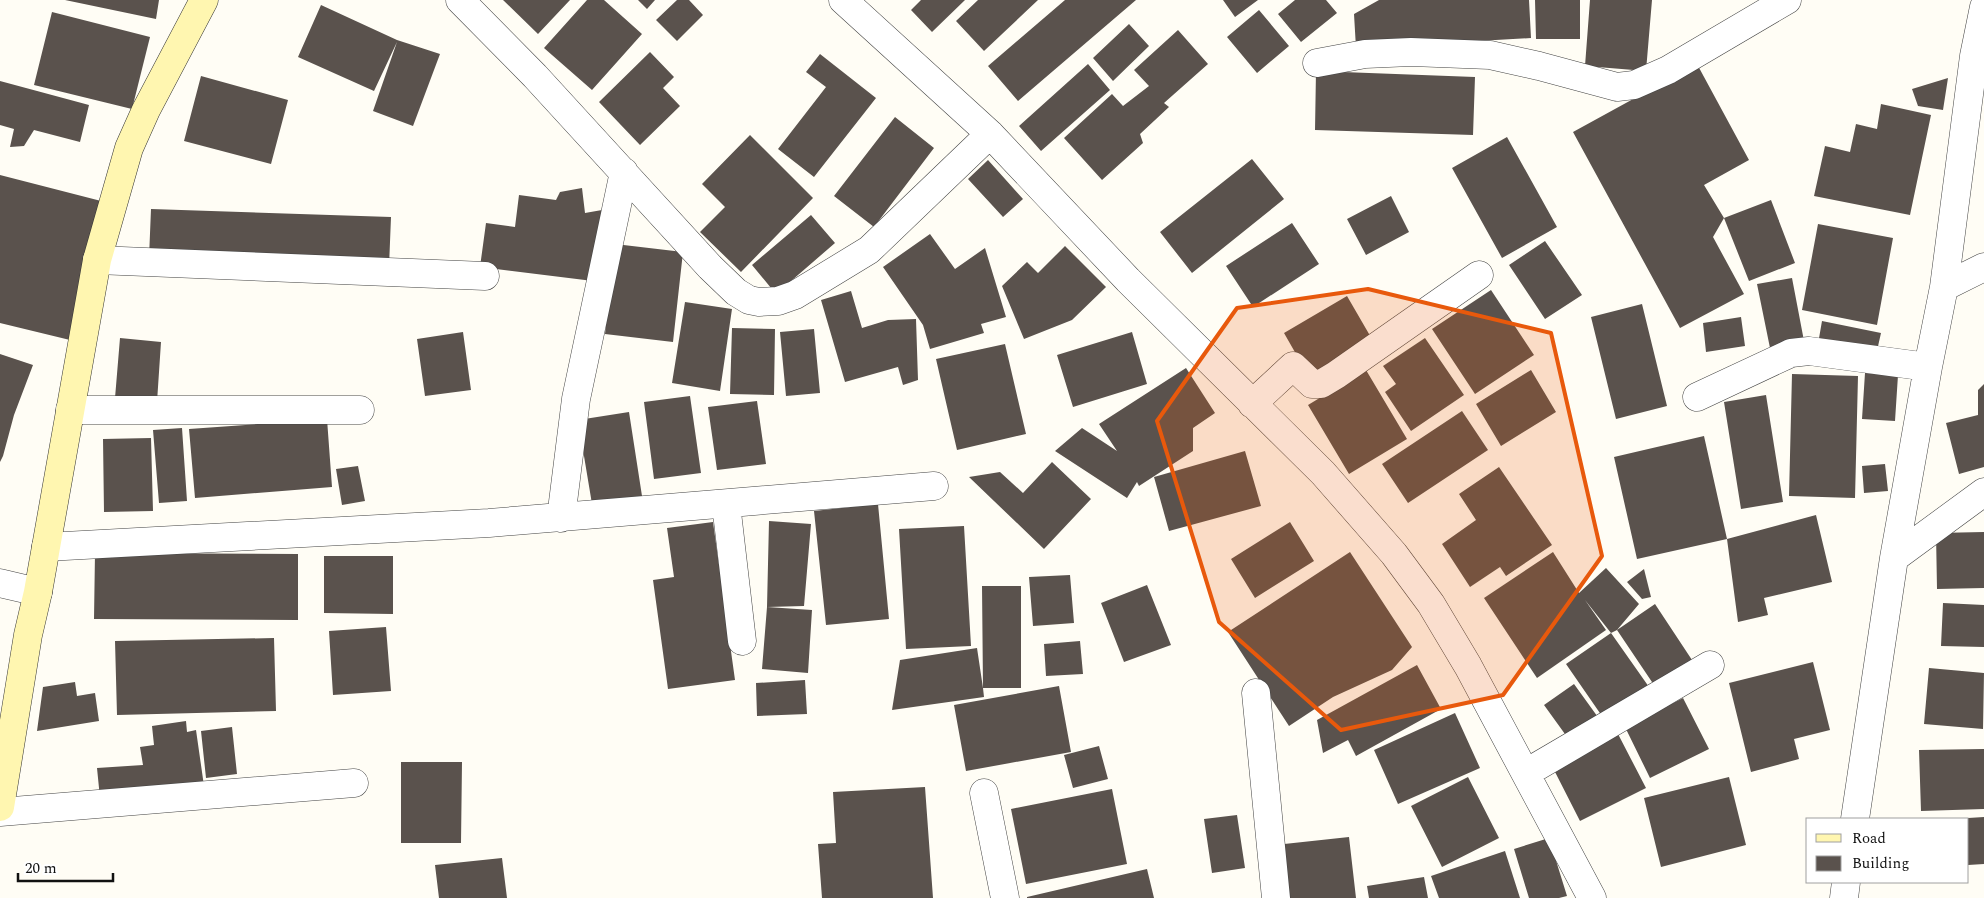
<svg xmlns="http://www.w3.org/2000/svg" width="1984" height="898" viewBox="0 0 1984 898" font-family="Spectral,serif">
	<rect width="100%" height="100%" fill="#fffdf5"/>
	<!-- building -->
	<path fill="#5a524d" d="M 65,0 L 159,0 L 156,19 Z
		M 503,0 L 570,0 L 538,34 Z
		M 587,0 L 604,0 L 642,34 L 592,90 L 544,48 Z
		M 638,0 L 655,0 L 647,9 Z
		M 677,0 L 689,0 L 703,15 L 677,41 L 656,20 Z
		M 921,0 L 965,0 L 932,32 L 911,10 Z
		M 978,0 L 1038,0 L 984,51 L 956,21 Z
		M 1065,0 L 1136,0 L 1018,101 L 988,66 Z
		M 1223,0 L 1258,0 L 1235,17 Z
		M 1295,0 L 1326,0 L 1337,13 L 1301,42 L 1278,14 Z
		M 1379,0 L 1529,0 L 1531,38 L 1356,48 L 1354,14 Z
		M 1535,0 L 1580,0 L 1580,39 L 1536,39 Z
		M 1590,0 L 1652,0 L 1646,71 L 1585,66 Z
		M 321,5 L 397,40 L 440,54 L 413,126 L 373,111 L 397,42 L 374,91 L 298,57 Z
		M 1259,10 L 1289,46 L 1257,73 L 1227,37 Z
		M 52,12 L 150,37 L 132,109 L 34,85 Z
		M 1129,24 L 1149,46 L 1113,81 L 1093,58 Z
		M 1178,30 L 1208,64 L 1164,103 L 1169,107 L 1140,134 L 1143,143 L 1102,180 L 1064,138 L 1112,94 L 1123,106 L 1149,86 L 1134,70 Z
		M 650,52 L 674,77 L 663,88 L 680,106 L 640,145 L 599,102 Z
		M 820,54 L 876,98 L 814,177 L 778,149 L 826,87 L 806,72 Z
		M 1088,64 L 1110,90 L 1041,151 L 1019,126 Z
		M 1697,64 L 1749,160 L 1704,185 L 1724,218 L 1713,237 L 1744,294 L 1680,328 L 1573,132 Z
		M 1316,71 L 1475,77 L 1473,135 L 1315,130 Z
		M 201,76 L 288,100 L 271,164 L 184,141 Z
		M 1948,78 L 1943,110 L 1918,106 L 1912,89 Z
		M 0,81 L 89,105 L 80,142 L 34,130 L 24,146 L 10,147 L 14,129 L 0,125 Z
		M 1881,104 L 1931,115 L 1910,215 L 1814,196 L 1825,146 L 1850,152 L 1856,124 L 1877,129 Z
		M 895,117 L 934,148 L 874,227 L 834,196 Z
		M 750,135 L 813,198 L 741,272 L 700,232 L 725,207 L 702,184 Z
		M 1507,137 L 1557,227 L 1502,258 L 1452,168 Z
		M 1252,159 L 1284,199 L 1192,273 L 1160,232 Z
		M 988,160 L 1023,199 L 1003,217 L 968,179 Z
		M 0,175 L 105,202 L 70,340 L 0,323 Z
		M 582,188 L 585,213 L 602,210 L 593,281 L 480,267 L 486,223 L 515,227 L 519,195 L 556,200 L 560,192 Z
		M 1391,196 L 1409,232 L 1366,255 L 1347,219 Z
		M 1771,200 L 1795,263 L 1749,281 L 1724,218 Z
		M 151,209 L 391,217 L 389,267 L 149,258 Z
		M 811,215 L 835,243 L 776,294 L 752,265 Z
		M 1292,223 L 1319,264 L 1253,307 L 1226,266 Z
		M 1818,224 L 1893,238 L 1877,325 L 1802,310 Z
		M 930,234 L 955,269 L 985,248 L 1006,317 L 981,324 L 984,333 L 930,349 L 923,325 L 883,267 Z
		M 1545,241 L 1582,295 L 1545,319 L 1509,265 Z
		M 615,244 L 683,252 L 673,342 L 605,334 Z
		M 1065,246 L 1106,287 L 1072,320 L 1024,339 L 1002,286 L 1027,262 L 1038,273 Z
		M 1792,278 L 1804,341 L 1770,348 L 1757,284 Z
		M 1491,290 L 1534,355 L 1475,394 L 1432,329 Z
		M 851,291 L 862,328 L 888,320 L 916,319 L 918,380 L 903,385 L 898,367 L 845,382 L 821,300 Z
		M 1347,296 L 1376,346 L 1312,382 L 1284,333 Z
		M 685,302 L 732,309 L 720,391 L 672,383 Z
		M 1642,304 L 1667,406 L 1616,419 L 1591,317 Z
		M 1741,317 L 1745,346 L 1706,352 L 1703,323 Z
		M 1822,321 L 1881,333 L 1876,355 L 1818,344 Z
		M 732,328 L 775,329 L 774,395 L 730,394 Z
		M 814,329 L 820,393 L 786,396 L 780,332 Z
		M 463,332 L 471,390 L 425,396 L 417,339 Z
		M 1132,332 L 1147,384 L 1073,407 L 1057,355 Z
		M 120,338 L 161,342 L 157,402 L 115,398 Z
		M 1425,338 L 1464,395 L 1411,431 L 1385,392 L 1396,384 L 1383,366 Z
		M 1005,344 L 1026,434 L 957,450 L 936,359 Z
		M 0,354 L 33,365 L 14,415 L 3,456 L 0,462 Z
		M 1186,368 L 1215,413 L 1193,428 L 1193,451 L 1139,486 L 1137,482 L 1127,498 L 1055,451 L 1082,428 L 1117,451 L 1099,424 Z
		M 1366,370 L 1407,439 L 1349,474 L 1308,405 Z
		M 1531,370 L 1556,412 L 1501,446 L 1476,404 Z
		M 1865,373 L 1898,375 L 1895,421 L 1862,419 Z
		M 1792,374 L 1858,376 L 1855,498 L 1789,496 Z
		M 1984,384 L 1984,467 L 1959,474 L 1946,423 L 1978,415 L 1978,390 Z
		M 1766,395 L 1783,502 L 1741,509 L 1724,402 Z
		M 690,396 L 701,473 L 654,479 L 644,402 Z
		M 757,401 L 766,464 L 717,470 L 708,407 Z
		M 1462,411 L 1488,450 L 1408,503 L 1382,464 Z
		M 629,412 L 642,496 L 592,504 L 578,420 Z
		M 327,419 L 332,487 L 195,498 L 189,429 Z
		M 182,428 L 187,501 L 159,503 L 153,430 Z
		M 1704,436 L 1727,539 L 1637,559 L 1614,457 Z
		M 151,438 L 153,511 L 104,512 L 103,439 Z
		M 1245,451 L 1261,506 L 1169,531 L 1154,477 Z
		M 1052,462 L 1091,499 L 1044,549 L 969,477 L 1000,472 L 1023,493 Z
		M 1885,464 L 1888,491 L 1864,493 L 1862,466 Z
		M 358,466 L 365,501 L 342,505 L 336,469 Z
		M 1499,467 L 1552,545 L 1506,576 L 1500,567 L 1470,587 L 1442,544 L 1476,520 L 1459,494 Z
		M 878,504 L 889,619 L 826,625 L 814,511 Z
		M 1816,515 L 1832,582 L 1764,598 L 1768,615 L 1738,622 L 1727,539 Z
		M 769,521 L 811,524 L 804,606 L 767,607 Z
		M 713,522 L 735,680 L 668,689 L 653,580 L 674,577 L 667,528 Z
		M 1290,522 L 1314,561 L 1255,598 L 1231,559 Z
		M 964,526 L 971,646 L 906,649 L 899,529 Z
		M 1984,532 L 1984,588 L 1937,589 L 1936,533 Z
		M 1350,552 L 1412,647 L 1392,670 L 1333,697 L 1289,726 L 1228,632 Z
		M 1553,552 L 1579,593 L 1606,568 L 1639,604 L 1617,630 L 1655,604 L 1692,660 L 1654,685 L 1617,630 L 1611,633 L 1649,687 L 1604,719 L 1566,664 L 1611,633 L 1585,600 L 1606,630 L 1537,678 L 1484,598 Z
		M 95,553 L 298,554 L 298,620 L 94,619 Z
		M 324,556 L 393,556 L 393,614 L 324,613 Z
		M 1644,569 L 1651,597 L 1642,599 L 1627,582 Z
		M 1070,575 L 1074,623 L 1033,626 L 1029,577 Z
		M 1147,585 L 1171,645 L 1124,662 L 1101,603 Z
		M 982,586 L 1021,586 L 1021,688 L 983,688 L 984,697 L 892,710 L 900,660 L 977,648 L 983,688 Z
		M 1943,603 L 1984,605 L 1984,647 L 1941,646 Z
		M 767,607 L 812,610 L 808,673 L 762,669 Z
		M 386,627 L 391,691 L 333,695 L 329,631 Z
		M 274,638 L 276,711 L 117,715 L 115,641 Z
		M 1080,641 L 1083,674 L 1046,676 L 1044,644 Z
		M 1813,662 L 1830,730 L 1794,739 L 1799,759 L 1751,772 L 1729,683 Z
		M 1417,665 L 1441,709 L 1356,756 L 1348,740 L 1323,753 L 1317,720 Z
		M 1929,668 L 1984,673 L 1983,729 L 1924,724 Z
		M 805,680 L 807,714 L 757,716 L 756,683 Z
		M 75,682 L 77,696 L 95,693 L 99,721 L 37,731 L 43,687 Z
		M 1574,684 L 1600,720 L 1570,741 L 1544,705 Z
		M 1059,686 L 1071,752 L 966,771 L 954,705 Z
		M 1683,698 L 1709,749 L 1650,778 L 1625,727 Z
		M 1455,713 L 1480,768 L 1398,804 L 1374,750 Z
		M 186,721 L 187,732 L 196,730 L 204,786 L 100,798 L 97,768 L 143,765 L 140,747 L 154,745 L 152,726 Z
		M 232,727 L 237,774 L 206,778 L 201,731 Z
		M 1618,734 L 1646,788 L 1580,821 L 1553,768 Z
		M 1099,746 L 1108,779 L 1073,788 L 1064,755 Z
		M 1984,749 L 1984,809 L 1921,811 L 1919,750 Z
		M 401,762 L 462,762 L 461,843 L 401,843 Z
		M 1468,777 L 1499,838 L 1442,867 L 1411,806 Z
		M 1729,777 L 1746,845 L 1661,867 L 1644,798 Z
		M 925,787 L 933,898 L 822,898 L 818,844 L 836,843 L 833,792 Z
		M 1112,789 L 1127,864 L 1026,884 L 1011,809 Z
		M 1237,815 L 1245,868 L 1212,873 L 1204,819 Z
		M 1984,817 L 1984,864 L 1968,865 L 1968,818 Z
		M 1349,837 L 1356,898 L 1281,898 L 1275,845 Z
		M 1549,838 L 1567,896 L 1559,898 L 1529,898 L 1514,849 Z
		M 1505,851 L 1520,898 L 1439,898 L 1431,876 Z
		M 502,858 L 507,898 L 439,898 L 435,865 Z
		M 1147,869 L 1154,898 L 1027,898 L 1027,897 Z
		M 1424,877 L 1428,898 L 1369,898 L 1367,886 Z"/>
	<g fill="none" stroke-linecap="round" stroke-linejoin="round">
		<!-- street casing -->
		<g stroke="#444" stroke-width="29">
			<path id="street" d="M 460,0 L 535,76 L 710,267 L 736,292 L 749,300 L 759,302 L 778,301 L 795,295 L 869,250 L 990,134
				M 843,0 L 990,134 L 1128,280 L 1323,473 L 1394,554 L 1431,604 L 1468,666 L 1592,898
				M 1317,63 L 1365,54 L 1411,52 L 1490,55 L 1539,66 L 1617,87 L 1634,85 L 1668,70 L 1787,0
				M 97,260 L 485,276
				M 1944,287 L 1984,267
				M 1697,397 L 1791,353 L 1809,351 L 1928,367
				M 1252,404 L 1293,366 L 1312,384 L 1321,384 L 1336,375 L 1479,275
				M 70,410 L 360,410
				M 726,504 L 742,641
				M 561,518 L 576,399 L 624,172
				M 46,547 L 489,523 L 934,486
				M 1894,558 L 1984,492
				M 0,583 L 38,592
				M 1256,693 L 1276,898
				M 1526,773 L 1710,665
				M 984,793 L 1005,898
				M 0,812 L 354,783
				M 1855,819 L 1894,558 L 1928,367 L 1944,287 L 1974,56 L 1984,7
				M 1844,898 L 1846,882"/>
		</g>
		<!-- secondary casing -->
		<g stroke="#333" stroke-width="29">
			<path id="secondary" d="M 0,807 L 28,635 L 38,592 L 97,260 L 129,148 L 146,110 L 204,0"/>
		</g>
		<!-- street -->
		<use href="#street" stroke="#fff" stroke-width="28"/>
		<!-- secondary -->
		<use href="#secondary" stroke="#fff6b0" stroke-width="28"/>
	</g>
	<!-- marked area -->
	<path fill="#e8590c" fill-opacity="0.2" stroke="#e8590c" stroke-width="4" stroke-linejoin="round" d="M 1368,289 L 1551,333 L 1602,556 L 1503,695 L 1341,730 L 1219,622 L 1157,421 L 1237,308 Z"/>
	<!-- legend -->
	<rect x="1806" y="818" width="162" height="65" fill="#ffffff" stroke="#a0a0a0"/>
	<rect x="1816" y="834" width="25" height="8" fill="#fff6b0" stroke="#a0a0a0"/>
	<text x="1852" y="843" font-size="15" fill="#111111">Road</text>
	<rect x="1816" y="856" width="25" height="15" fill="#5a524d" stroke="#a0a0a0"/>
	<text x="1852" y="868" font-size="15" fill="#111111">Building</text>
	<!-- scale -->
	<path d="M18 873v8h95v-8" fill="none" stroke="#111111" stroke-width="2.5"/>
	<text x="25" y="873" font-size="15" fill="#111111" stroke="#ffffff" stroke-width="4" paint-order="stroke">20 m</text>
</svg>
